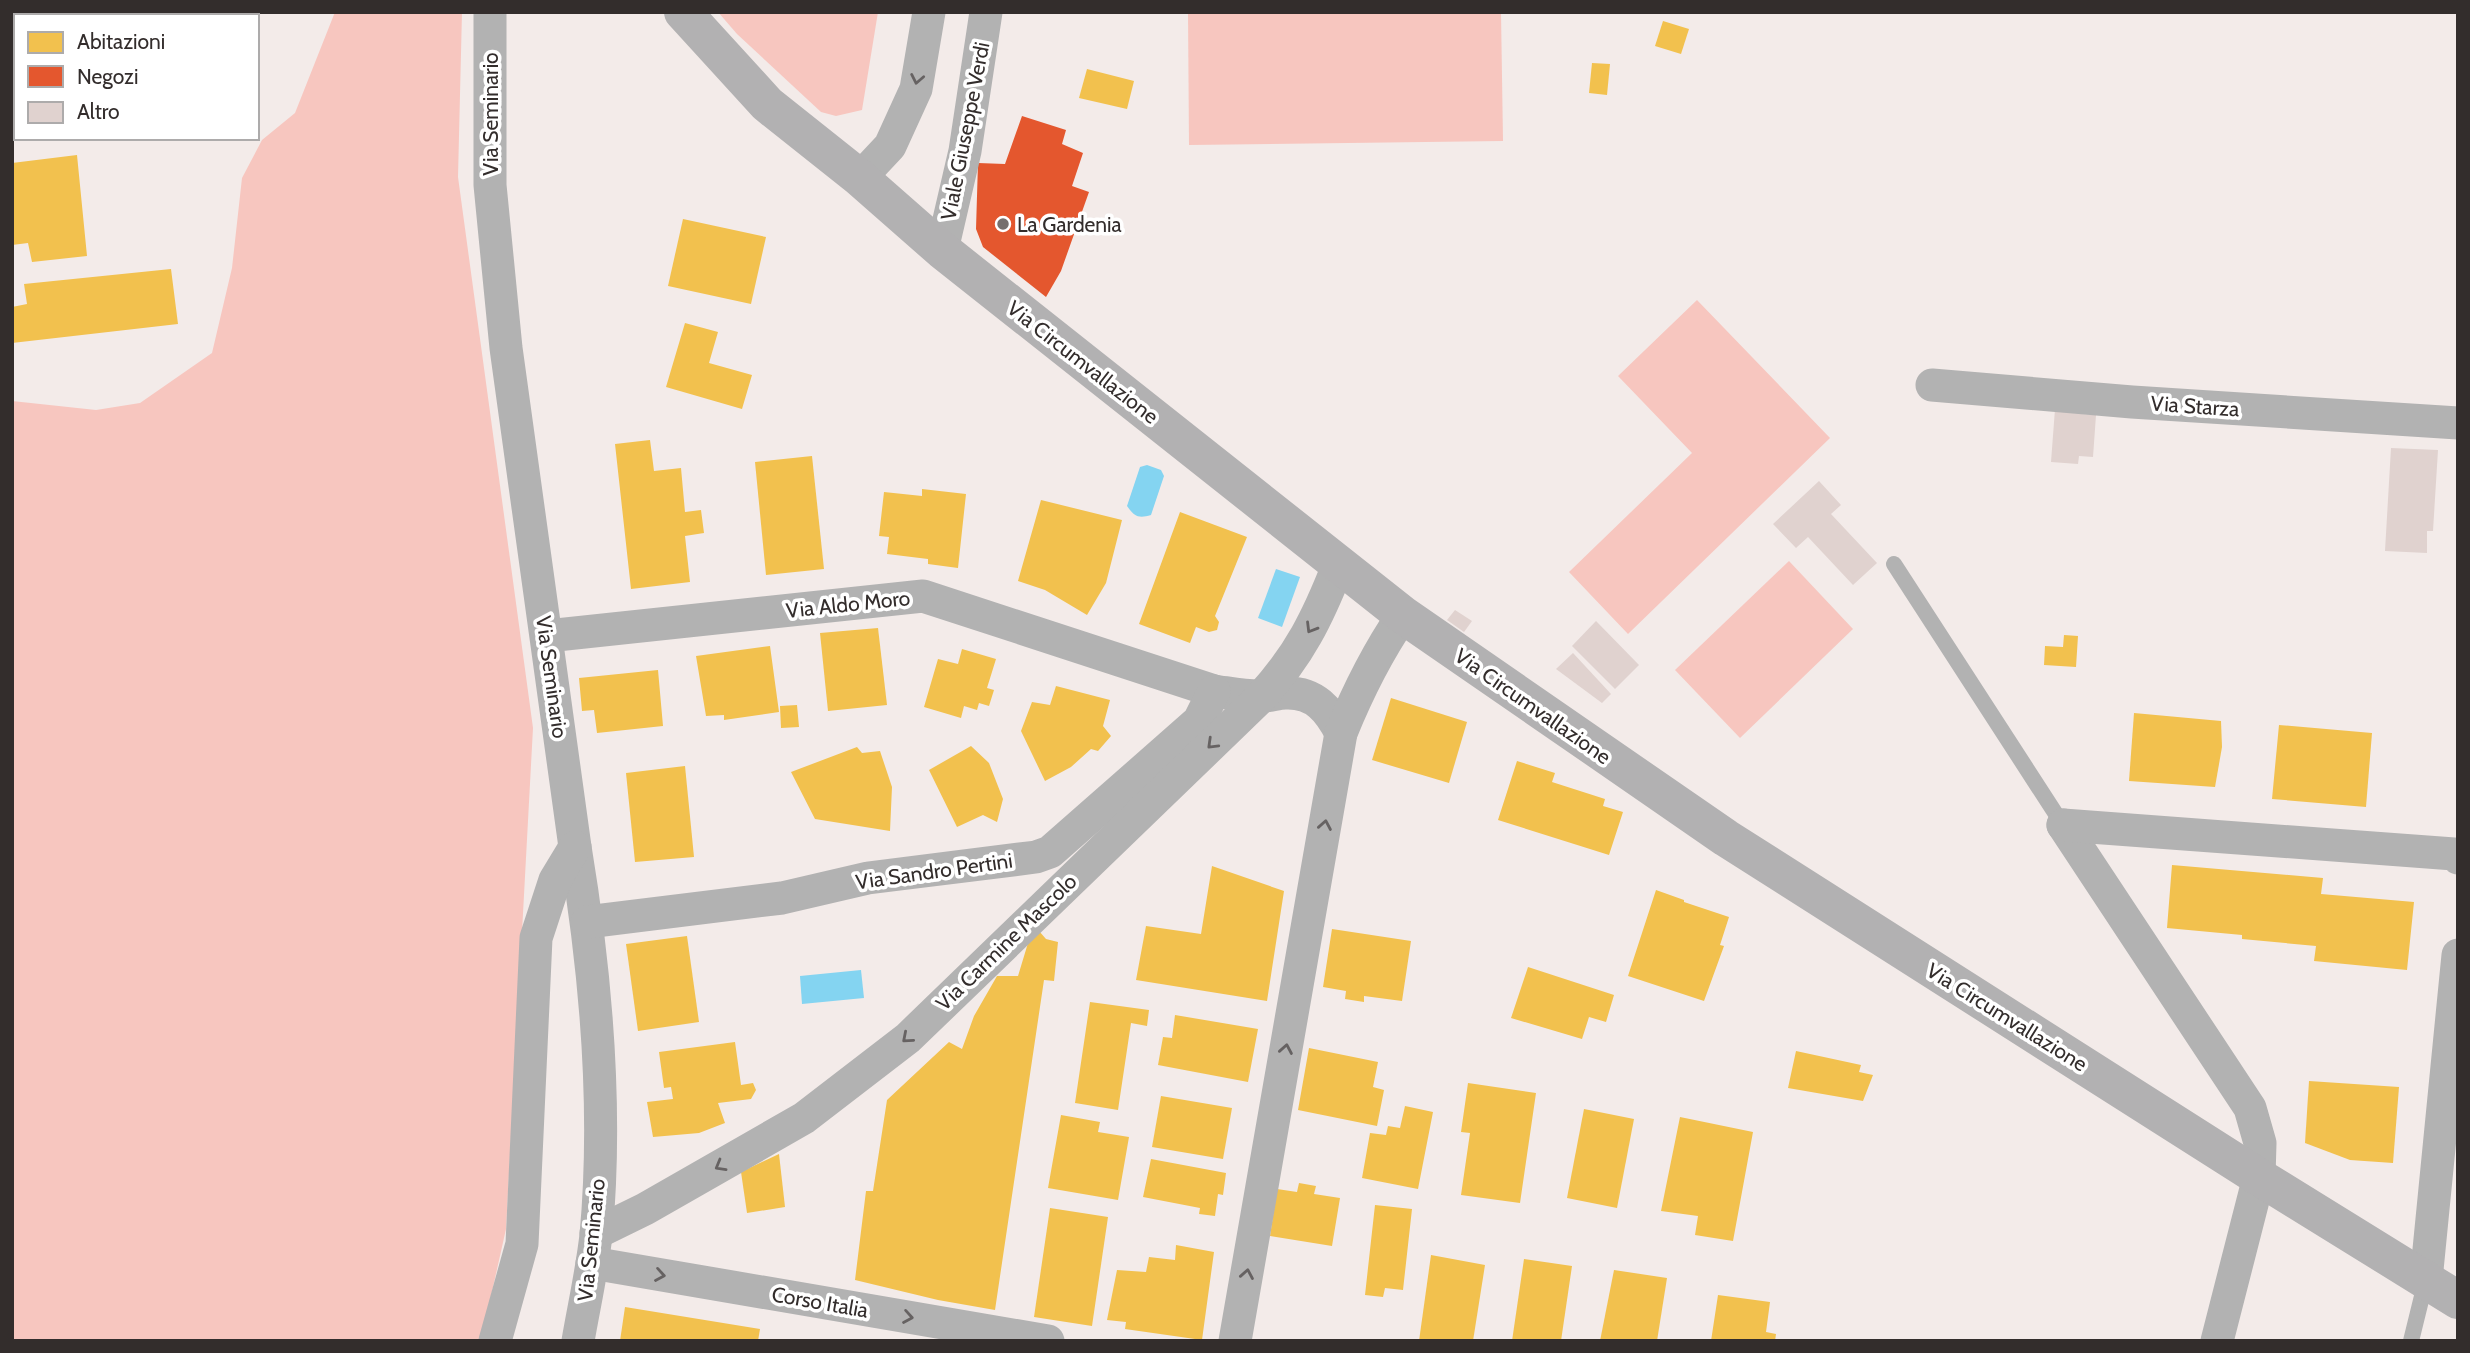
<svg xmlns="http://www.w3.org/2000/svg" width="2470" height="1353" font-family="Cabin,sans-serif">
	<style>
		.green { fill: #f7c6bf }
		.water { fill: #84d4f1 }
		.homes { fill: #f2c14e }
		.shops { fill: #e4572e }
		.building { fill: #e0d2cf }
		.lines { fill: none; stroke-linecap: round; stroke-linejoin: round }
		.lane { stroke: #b2b2b2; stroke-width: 16 }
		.street { stroke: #b2b2b2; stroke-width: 33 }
		.secondary { stroke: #b2b1b2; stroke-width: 38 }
		.oneway { stroke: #666262 }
		.poi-dot { fill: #76706e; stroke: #fff; stroke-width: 2.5 }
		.labels { text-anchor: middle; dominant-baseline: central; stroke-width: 7; stroke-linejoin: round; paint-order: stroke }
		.street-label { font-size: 21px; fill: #332d2c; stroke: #fff }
		.poi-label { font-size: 21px; fill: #332d2c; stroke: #fff; text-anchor: start }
	</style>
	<rect width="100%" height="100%" fill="#f3ebe9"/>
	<!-- green -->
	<g class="green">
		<path d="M 335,12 L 462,12 L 458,177 L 533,728 L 506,1229 L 481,1341 L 12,1341 L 12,401 L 96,410 L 140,403 L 212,353 L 232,268 L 242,178 L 262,140 L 295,113 Z"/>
		<path d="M 718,12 L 878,12 L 862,110 L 836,116 L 821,112 L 737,34 Z"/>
		<path d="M 1188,12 L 1501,12 L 1503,141 L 1189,145 Z"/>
		<path d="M 1697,300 L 1830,438 L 1628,634 L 1569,572 L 1692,453 L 1618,376 Z"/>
		<path d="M 1789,561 L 1853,629 L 1740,738 L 1675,670 Z"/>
	</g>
	<!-- water -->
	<g class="water">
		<path d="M 1147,465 L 1161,470 L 1164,476 L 1151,515 C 1138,519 1134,516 1127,506 L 1140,467 Z"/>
		<path d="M 1276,569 L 1300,577 L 1282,627 L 1258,618 Z"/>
		<path d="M 861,970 L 864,998 L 802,1004 L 800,976 Z"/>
	</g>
	<!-- homes -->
	<g class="homes">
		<path d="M 1663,21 L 1689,29 L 1681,54 L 1655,46 Z"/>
		<path d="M 1592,63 L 1610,64 L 1607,95 L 1589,93 Z"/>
		<path d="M 1087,69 L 1134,81 L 1127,109 L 1079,98 Z"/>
		<path d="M 77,155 L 87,256 L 32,262 L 28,243 L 12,245 L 12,163 Z"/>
		<path d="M 683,219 L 766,237 L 751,304 L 668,286 Z"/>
		<path d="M 171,269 L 178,324 L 12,343 L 12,307 L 27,304 L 24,284 Z"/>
		<path d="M 685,323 L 718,332 L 709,363 L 752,375 L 742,409 L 666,387 Z"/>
		<path d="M 650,440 L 654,471 L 681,468 L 685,512 L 701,510 L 704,533 L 685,536 L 690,582 L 631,589 L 615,444 Z"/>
		<path d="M 812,456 L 824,569 L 766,575 L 755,462 Z"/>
		<path d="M 922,489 L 966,494 L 958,568 L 928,564 L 928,559 L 887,554 L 889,537 L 879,536 L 884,492 L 922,496 Z"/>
		<path d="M 1041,500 L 1122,520 L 1106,583 L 1087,615 L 1045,590 L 1018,581 Z"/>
		<path d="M 1180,512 L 1247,537 L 1215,616 L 1219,622 L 1217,630 L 1209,632 L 1196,627 L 1190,643 L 1139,624 Z"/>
		<path d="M 878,628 L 887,705 L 828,711 L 820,633 Z"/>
		<path d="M 2064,635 L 2078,636 L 2076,667 L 2044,665 L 2045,646 L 2063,647 Z"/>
		<path d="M 770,646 L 779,712 L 724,720 L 724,715 L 706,716 L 696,656 Z"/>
		<path d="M 962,649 L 996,659 L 987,688 L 994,690 L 989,706 L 979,703 L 977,710 L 964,706 L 961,718 L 924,707 L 938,659 L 958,664 Z"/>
		<path d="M 658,670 L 663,726 L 597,733 L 594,710 L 582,711 L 579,678 Z"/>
		<path d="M 1056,686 L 1110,700 L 1103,726 L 1111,736 L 1098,751 L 1091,749 L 1071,767 L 1045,781 L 1021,731 L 1032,702 L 1050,705 Z"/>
		<path d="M 1391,698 L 1467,722 L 1449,783 L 1372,760 Z"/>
		<path d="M 797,705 L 799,727 L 781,728 L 780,706 Z"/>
		<path d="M 2134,713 L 2221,721 L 2222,747 L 2215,787 L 2129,781 Z"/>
		<path d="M 2279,725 L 2372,733 L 2366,807 L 2272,799 Z"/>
		<path d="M 971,746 L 989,763 L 1003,799 L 997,822 L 983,815 L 957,827 L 929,770 Z"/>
		<path d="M 857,747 L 862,753 L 880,751 L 892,787 L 890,831 L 815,819 L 791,772 Z"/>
		<path d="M 1517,761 L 1555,773 L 1552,782 L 1605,799 L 1603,806 L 1623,812 L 1609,855 L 1498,820 Z"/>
		<path d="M 685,766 L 694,857 L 635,862 L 626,773 Z"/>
		<path d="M 2172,865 L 2323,878 L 2321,894 L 2414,902 L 2407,970 L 2314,961 L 2316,946 L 2242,939 L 2242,935 L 2167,928 Z"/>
		<path d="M 1212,866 L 1284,891 L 1267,1001 L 1136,980 L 1146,926 L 1201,934 Z"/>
		<path d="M 1656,890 L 1684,900 L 1684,902 L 1729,917 L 1720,945 L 1724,946 L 1704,1001 L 1628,976 Z"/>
		<path d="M 1332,929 L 1411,941 L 1402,1001 L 1364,996 L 1364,1002 L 1345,999 L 1346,991 L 1323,987 Z"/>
		<path d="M 1039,931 L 1046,939 L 1058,942 L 1054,981 L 1044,980 L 995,1310 L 938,1300 L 855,1280 L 866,1191 L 873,1191 L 887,1100 L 949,1042 L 962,1049 L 974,1016 L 997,976 L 1018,976 L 1028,943 Z"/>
		<path d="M 687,936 L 699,1022 L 638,1031 L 626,944 Z"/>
		<path d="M 1528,967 L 1614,995 L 1606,1022 L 1589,1017 L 1582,1039 L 1511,1018 Z"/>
		<path d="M 1090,1002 L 1149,1010 L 1147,1026 L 1131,1023 L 1118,1110 L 1075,1103 Z"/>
		<path d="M 1175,1015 L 1258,1029 L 1248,1082 L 1158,1065 L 1163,1037 L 1172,1038 Z"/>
		<path d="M 735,1042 L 741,1085 L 753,1083 L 756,1090 L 751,1099 L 718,1103 L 725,1123 L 699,1133 L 653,1137 L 647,1102 L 673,1099 L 671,1087 L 664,1088 L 659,1052 Z"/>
		<path d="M 1309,1048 L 1378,1062 L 1373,1087 L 1384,1090 L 1377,1126 L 1298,1110 Z"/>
		<path d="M 1796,1051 L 1861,1065 L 1859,1072 L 1873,1075 L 1863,1101 L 1788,1088 Z"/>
		<path d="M 2309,1081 L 2399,1087 L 2393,1163 L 2350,1160 L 2305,1143 Z"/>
		<path d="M 1468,1083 L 1536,1093 L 1520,1203 L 1461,1195 L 1470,1133 L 1461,1132 Z"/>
		<path d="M 1161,1096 L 1232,1108 L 1223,1159 L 1152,1147 Z"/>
		<path d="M 1405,1106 L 1433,1112 L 1418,1189 L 1362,1178 L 1370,1133 L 1386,1135 L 1388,1126 L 1400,1128 Z"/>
		<path d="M 1584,1109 L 1634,1119 L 1617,1208 L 1567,1198 Z"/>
		<path d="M 1061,1115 L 1100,1122 L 1098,1132 L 1129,1137 L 1118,1200 L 1048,1188 Z"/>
		<path d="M 1680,1117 L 1753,1132 L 1733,1241 L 1695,1235 L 1698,1216 L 1661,1211 Z"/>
		<path d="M 779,1154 L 785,1207 L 747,1213 L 741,1172 Z"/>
		<path d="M 1151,1159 L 1226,1173 L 1223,1195 L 1218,1194 L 1215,1216 L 1199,1214 L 1200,1208 L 1143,1197 Z"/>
		<path d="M 1299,1183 L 1316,1186 L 1314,1194 L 1340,1198 L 1332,1246 L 1270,1236 L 1277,1189 L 1297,1192 Z"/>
		<path d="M 1375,1205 L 1412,1209 L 1403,1290 L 1385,1288 L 1383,1297 L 1365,1295 Z"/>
		<path d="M 1050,1208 L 1108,1217 L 1092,1326 L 1034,1317 Z"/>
		<path d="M 1176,1245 L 1214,1252 L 1202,1340 L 1125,1329 L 1126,1322 L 1107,1320 L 1117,1270 L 1146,1272 L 1149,1257 L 1175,1260 Z"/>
		<path d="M 1431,1255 L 1485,1265 L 1473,1341 L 1419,1341 Z"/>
		<path d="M 1524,1259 L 1572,1266 L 1561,1341 L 1512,1341 Z"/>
		<path d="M 1614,1270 L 1667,1278 L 1657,1341 L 1600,1341 Z"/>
		<path d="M 1718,1295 L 1770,1302 L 1766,1332 L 1776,1334 L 1775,1341 L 1711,1341 Z"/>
		<path d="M 625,1307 L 760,1329 L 758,1341 L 620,1341 Z"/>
	</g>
	<!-- shops -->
	<path class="shops" d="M 1022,116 L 1066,130 L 1062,144 L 1083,153 L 1072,186 L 1089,192 L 1061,271 L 1046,297 L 983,247 L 976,229 L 978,163 L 1005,164 Z"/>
	<!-- building -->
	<g class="building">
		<path d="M 2055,409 L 2082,411 L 2082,414 L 2096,415 L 2093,457 L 2079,456 L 2078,464 L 2051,462 Z"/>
		<path d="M 2391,448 L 2438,450 L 2433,531 L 2427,531 L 2427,553 L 2385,551 Z"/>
		<path d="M 1819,481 L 1841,505 L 1831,514 L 1877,563 L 1853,585 L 1808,537 L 1796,548 L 1773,524 Z"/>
		<path d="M 1455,610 L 1472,621 L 1464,632 L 1447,620 Z"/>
		<path d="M 1596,621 L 1639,665 L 1615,689 L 1572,646 Z"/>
		<path d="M 1573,653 L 1611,694 L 1602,703 L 1556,669 Z"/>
	</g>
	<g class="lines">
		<!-- lane -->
		<g class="lane">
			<path d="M 1894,564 L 2063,825"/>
			<path d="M 2411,1341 L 2426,1280"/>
		</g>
		<!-- street -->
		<g class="street">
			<path d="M 490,12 L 490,185 L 506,348 L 575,847 C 596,974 608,1106 596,1235 C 592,1271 584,1306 578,1341"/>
			<path d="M 860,178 L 890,146 L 916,89 L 929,12"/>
			<path d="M 942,250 L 965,151 L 986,12"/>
			<path d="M 1932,385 L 2132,402 L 2458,423"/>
			<path d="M 547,636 L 923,596 L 1214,691 C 1229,693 1244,696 1259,696 C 1268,697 1277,693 1286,693 C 1315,692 1329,710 1341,733"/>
			<path d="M 2063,825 L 2250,1108 L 2260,1143 L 2259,1177 L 2217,1341"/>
			<path d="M 2063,825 L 2454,854 L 2458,858"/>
			<path d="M 587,922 L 782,898 L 868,878 L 1036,857 L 1050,852 L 1199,721 L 1214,691"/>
			<path d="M 596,1233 L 645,1209 L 804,1118 L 908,1038 L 1261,697 C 1299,656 1318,617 1338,566"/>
			<path d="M 592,1263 L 1048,1341"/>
			<path d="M 2426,1280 L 2458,955"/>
			<path d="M 495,1341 L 522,1244 L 536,938 L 555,880 L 575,847"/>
			<path d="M 1235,1341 L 1341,733 C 1358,691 1377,653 1403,615"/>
		</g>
		<!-- secondary -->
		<path class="secondary" d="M 683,12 L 767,104 L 860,178 L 942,250 L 1403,615 L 1726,838 L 2259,1177 L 2458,1300"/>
	</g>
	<!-- one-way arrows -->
	<defs><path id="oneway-chevron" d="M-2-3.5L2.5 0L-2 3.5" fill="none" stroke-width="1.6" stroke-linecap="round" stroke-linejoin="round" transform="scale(1.75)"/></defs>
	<g class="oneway">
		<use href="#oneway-chevron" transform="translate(917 79) rotate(101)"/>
		<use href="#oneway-chevron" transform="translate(1311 628) rotate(121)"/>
		<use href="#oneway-chevron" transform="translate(1212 744) rotate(136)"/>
		<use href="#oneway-chevron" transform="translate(1325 825) rotate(-80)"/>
		<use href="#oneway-chevron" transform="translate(907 1038) rotate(139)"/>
		<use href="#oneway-chevron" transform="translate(1286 1049) rotate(-80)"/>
		<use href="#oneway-chevron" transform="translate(720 1166) rotate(150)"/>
		<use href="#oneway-chevron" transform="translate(1247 1274) rotate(-80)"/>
		<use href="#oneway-chevron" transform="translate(660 1275) rotate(10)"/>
		<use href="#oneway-chevron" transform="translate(908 1317) rotate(10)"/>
	</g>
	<!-- markers -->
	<circle class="poi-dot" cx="1003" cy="224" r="7"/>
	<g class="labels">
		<!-- street labels -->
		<g class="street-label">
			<text transform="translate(490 114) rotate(-90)">Via Seminario</text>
			<text transform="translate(965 131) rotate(-79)">Viale Giuseppe Verdi</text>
			<text transform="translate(1083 362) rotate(38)">Via Circumvallazione</text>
			<text transform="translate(2195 406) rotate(4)">Via Starza</text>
			<text transform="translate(848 604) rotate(-6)">Via Aldo Moro</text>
			<text transform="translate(552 677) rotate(82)">Via Seminario</text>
			<text transform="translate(1533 706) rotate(35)">Via Circumvallazione</text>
			<text transform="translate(934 871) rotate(-8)">Via Sandro Pertini</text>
			<text transform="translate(1006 942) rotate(-44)">Via Carmine Mascolo</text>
			<text transform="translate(2007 1017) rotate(32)">Via Circumvallazione</text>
			<text transform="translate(591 1240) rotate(-84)">Via Seminario</text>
			<text transform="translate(820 1302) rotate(10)">Corso Italia</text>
		</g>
		<!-- poi labels -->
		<g class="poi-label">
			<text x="1017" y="224">La Gardenia</text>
		</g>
	</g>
	<!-- border -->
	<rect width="2470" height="1353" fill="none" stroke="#332d2c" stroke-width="28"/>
	<!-- legend -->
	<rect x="14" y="14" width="245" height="126" fill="#ffffff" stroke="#adabab" stroke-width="2"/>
	<rect x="28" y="32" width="35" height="21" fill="#f2c14e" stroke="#adabab" stroke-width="2"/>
	<text x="77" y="49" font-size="21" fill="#332d2c">Abitazioni</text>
	<rect x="28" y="66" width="35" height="21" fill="#e4572e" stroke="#adabab" stroke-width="2"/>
	<text x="77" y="84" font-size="21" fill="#332d2c">Negozi</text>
	<rect x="28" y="102" width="35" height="21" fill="#e0d2cf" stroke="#adabab" stroke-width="2"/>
	<text x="77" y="119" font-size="21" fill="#332d2c">Altro</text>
</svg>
